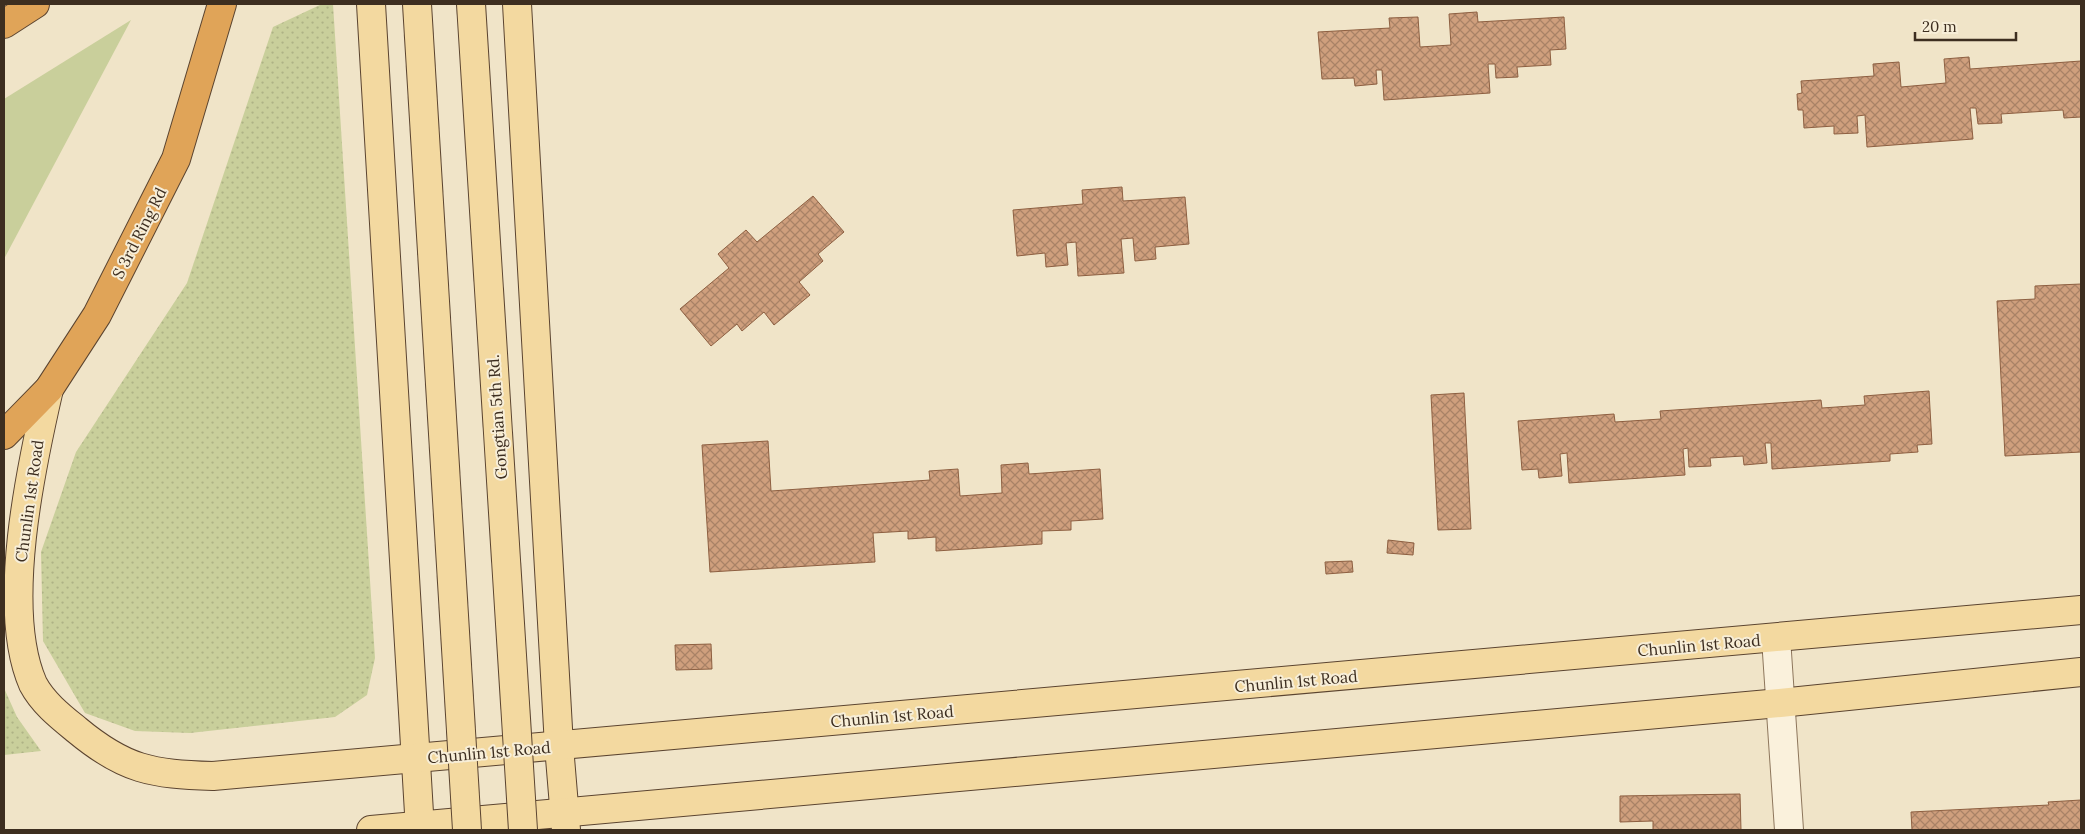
<svg xmlns="http://www.w3.org/2000/svg" width="2085" height="834" font-family="Lora,serif">
	<style>
		.grass { fill: url(#grass-dots) }
		.park { fill: #c9cf9b }
		.building { fill: url(#building-cross-hatch); stroke: #8d5f41 }
		.lines { fill: none; stroke-linecap: round; stroke-linejoin: round }
		.minor-casing { stroke: #8d765c; stroke-width: 30 }
		.major-casing { stroke: #5b4430; stroke-width: 30 }
		.highway-casing { stroke: #5b4430; stroke-width: 30 }
		.minor { stroke: #faf1dc; stroke-width: 28 }
		.major { stroke: #f3d9a0; stroke-width: 28 }
		.highway { stroke: #e0a458; stroke-width: 28 }
		.major-bridge-casing { stroke: #5b4430; stroke-width: 30; stroke-linecap: butt }
		.major-bridge { stroke: #f3d9a0; stroke-width: 28 }
		.labels { text-anchor: middle; dominant-baseline: central; stroke-width: 4; stroke-linejoin: round; paint-order: stroke }
		.street-label { font-size: 16px; fill: #3d2e20; stroke: #f7eed8 }
	</style>
	<defs>
		<pattern id="grass-dots" width="8" height="8" patternUnits="userSpaceOnUse" patternTransform="scale(1.25)"><rect width="8" height="8" fill="#c9cf9b"/><path d="M2 2h.1M6 6h.1" fill="none" stroke="#aeb285" stroke-width="1.8" stroke-linecap="round"/></pattern>
		<pattern id="building-cross-hatch" width="8" height="8" patternUnits="userSpaceOnUse" patternTransform="scale(1.25)"><rect width="8" height="8" fill="#cf9f7d"/><path d="M0 0l8 8M0 8l8-8" fill="none" stroke="#a98266"/></pattern>
	</defs>
	<rect width="100%" height="100%" fill="#f0e4c8"/>
	<!-- grass -->
	<g class="grass">
		<path d="M 322,4 L 333,4 L 375,658 L 367,695 L 335,717 L 190,733 L 135,731 L 85,713 L 43,641 L 41,552 L 76,452 L 187,283 L 273,27 Z"/>
		<path d="M 4,688 L 17,717 L 41,751 L 4,755 Z"/>
	</g>
	<!-- park -->
	<path class="park" d="M 131,20 L 4,259 L 4,99 Z"/>
	<!-- building -->
	<g class="building">
		<path d="M 1477,12 L 1478,22 L 1564,17 L 1566,49 L 1550,50 L 1551,65 L 1517,67 L 1518,77 L 1496,78 L 1495,64 L 1488,64 L 1490,93 L 1384,100 L 1382,70 L 1376,70 L 1377,84 L 1355,86 L 1354,78 L 1322,79 L 1318,32 L 1390,28 L 1389,18 L 1418,17 L 1420,47 L 1451,45 L 1449,14 Z"/>
		<path d="M 1969,57 L 1970,69 L 2081,61 L 2081,117 L 2064,118 L 2063,110 L 2001,114 L 2002,123 L 1978,124 L 1976,108 L 1970,108 L 1973,139 L 1867,147 L 1865,115 L 1857,116 L 1858,133 L 1834,134 L 1834,126 L 1804,128 L 1803,110 L 1798,110 L 1797,94 L 1802,93 L 1801,81 L 1874,76 L 1873,64 L 1899,62 L 1901,87 L 1946,83 L 1944,59 Z"/>
		<path d="M 1122,187 L 1123,201 L 1185,197 L 1189,244 L 1155,247 L 1156,259 L 1135,261 L 1133,238 L 1121,239 L 1124,273 L 1078,276 L 1076,242 L 1066,243 L 1068,265 L 1046,267 L 1045,253 L 1017,256 L 1013,210 L 1083,204 L 1082,190 Z"/>
		<path d="M 813,196 L 844,232 L 818,254 L 823,261 L 799,282 L 810,295 L 774,325 L 764,312 L 742,331 L 737,324 L 711,346 L 680,309 L 729,268 L 718,254 L 746,230 L 757,242 Z"/>
		<path d="M 2081,284 L 2081,452 L 2005,456 L 1997,301 L 2035,299 L 2035,286 Z"/>
		<path d="M 1929,391 L 1932,444 L 1917,445 L 1918,452 L 1890,454 L 1890,461 L 1772,469 L 1771,443 L 1765,443 L 1767,463 L 1744,465 L 1743,456 L 1710,458 L 1711,466 L 1689,467 L 1688,448 L 1683,449 L 1685,475 L 1569,483 L 1567,453 L 1560,454 L 1562,476 L 1539,478 L 1538,469 L 1522,470 L 1518,421 L 1614,414 L 1615,422 L 1661,419 L 1660,411 L 1821,400 L 1822,408 L 1865,405 L 1864,396 Z"/>
		<path d="M 1464,393 L 1471,529 L 1438,530 L 1431,395 Z"/>
		<path d="M 768,441 L 771,491 L 930,480 L 929,471 L 958,469 L 960,496 L 1002,493 L 1001,465 L 1028,463 L 1029,474 L 1100,469 L 1103,519 L 1071,521 L 1071,530 L 1042,531 L 1042,544 L 936,551 L 936,537 L 908,539 L 908,531 L 873,533 L 875,562 L 710,572 L 702,445 Z"/>
		<path d="M 1388,540 L 1414,543 L 1413,555 L 1387,553 Z"/>
		<path d="M 1352,561 L 1353,572 L 1326,574 L 1325,562 Z"/>
		<path d="M 711,644 L 712,669 L 676,670 L 675,645 Z"/>
		<path d="M 1740,794 L 1741,830 L 1653,830 L 1653,821 L 1620,822 L 1620,796 Z"/>
		<path d="M 2081,800 L 2081,830 L 1912,830 L 1911,812 L 2049,805 L 2048,802 Z"/>
	</g>
	<g class="lines">
		<defs>
			<path id="minor" d="M 1776,638 L 1789,830"/>
			<g id="major">
				<path d="M 371,4 L 420,830"/>
				<path d="M 517,4 L 559,746 L 566,830"/>
				<path d="M 49,389 C 31,467 0,609 33,684 C 43,703 61,717 77,730 C 125,770 152,774 213,776 L 2081,610"/>
				<path d="M 371,830 L 1780,703 L 2081,672"/>
			</g>
			<g id="highway">
				<path d="M 4,24 L 35,4"/>
				<path d="M 4,435 L 49,389 L 97,315 L 176,159 L 222,4"/>
			</g>
		</defs>
		<!-- minor casing -->
		<use href="#minor" class="minor-casing"/>
		<!-- major casing -->
		<use href="#major" class="major-casing"/>
		<!-- highway casing -->
		<use href="#highway" class="highway-casing"/>
		<!-- minor -->
		<use href="#minor" class="minor"/>
		<!-- major -->
		<use href="#major" class="major"/>
		<!-- highway -->
		<use href="#highway" class="highway"/>
		<defs>
			<g id="major-bridge">
				<path d="M 417,4 L 467,830"/>
				<path d="M 471,4 L 523,830"/>
			</g>
		</defs>
		<!-- major-bridge casing -->
		<use href="#major-bridge" class="major-bridge-casing"/>
		<!-- major-bridge -->
		<use href="#major-bridge" class="major-bridge"/>
	</g>
	<g class="labels">
		<!-- street labels -->
		<g class="street-label">
			<text transform="translate(139 233) rotate(-63)">S 3rd Ring Rd</text>
			<text transform="translate(497 417) rotate(-94)">Gongtian 5th Rd.</text>
			<text transform="translate(29 501) rotate(-82)">Chunlin 1st Road</text>
			<text transform="translate(1699 645) rotate(-5)">Chunlin 1st Road</text>
			<text transform="translate(1296 681) rotate(-5)">Chunlin 1st Road</text>
			<text transform="translate(892 716) rotate(-5)">Chunlin 1st Road</text>
			<text transform="translate(489 752) rotate(-5)">Chunlin 1st Road</text>
		</g>
	</g>
	<!-- border -->
	<rect width="2085" height="834" fill="none" stroke="#3d2e20" stroke-width="10"/>
	<!-- scale -->
	<path d="M1915 32v8h101v-8" fill="none" stroke="#3d2e20" stroke-width="2.5"/>
	<text x="1922" y="32" font-size="15" fill="#3d2e20" stroke="#f7eed8" stroke-width="4" paint-order="stroke">20 m</text>
</svg>
